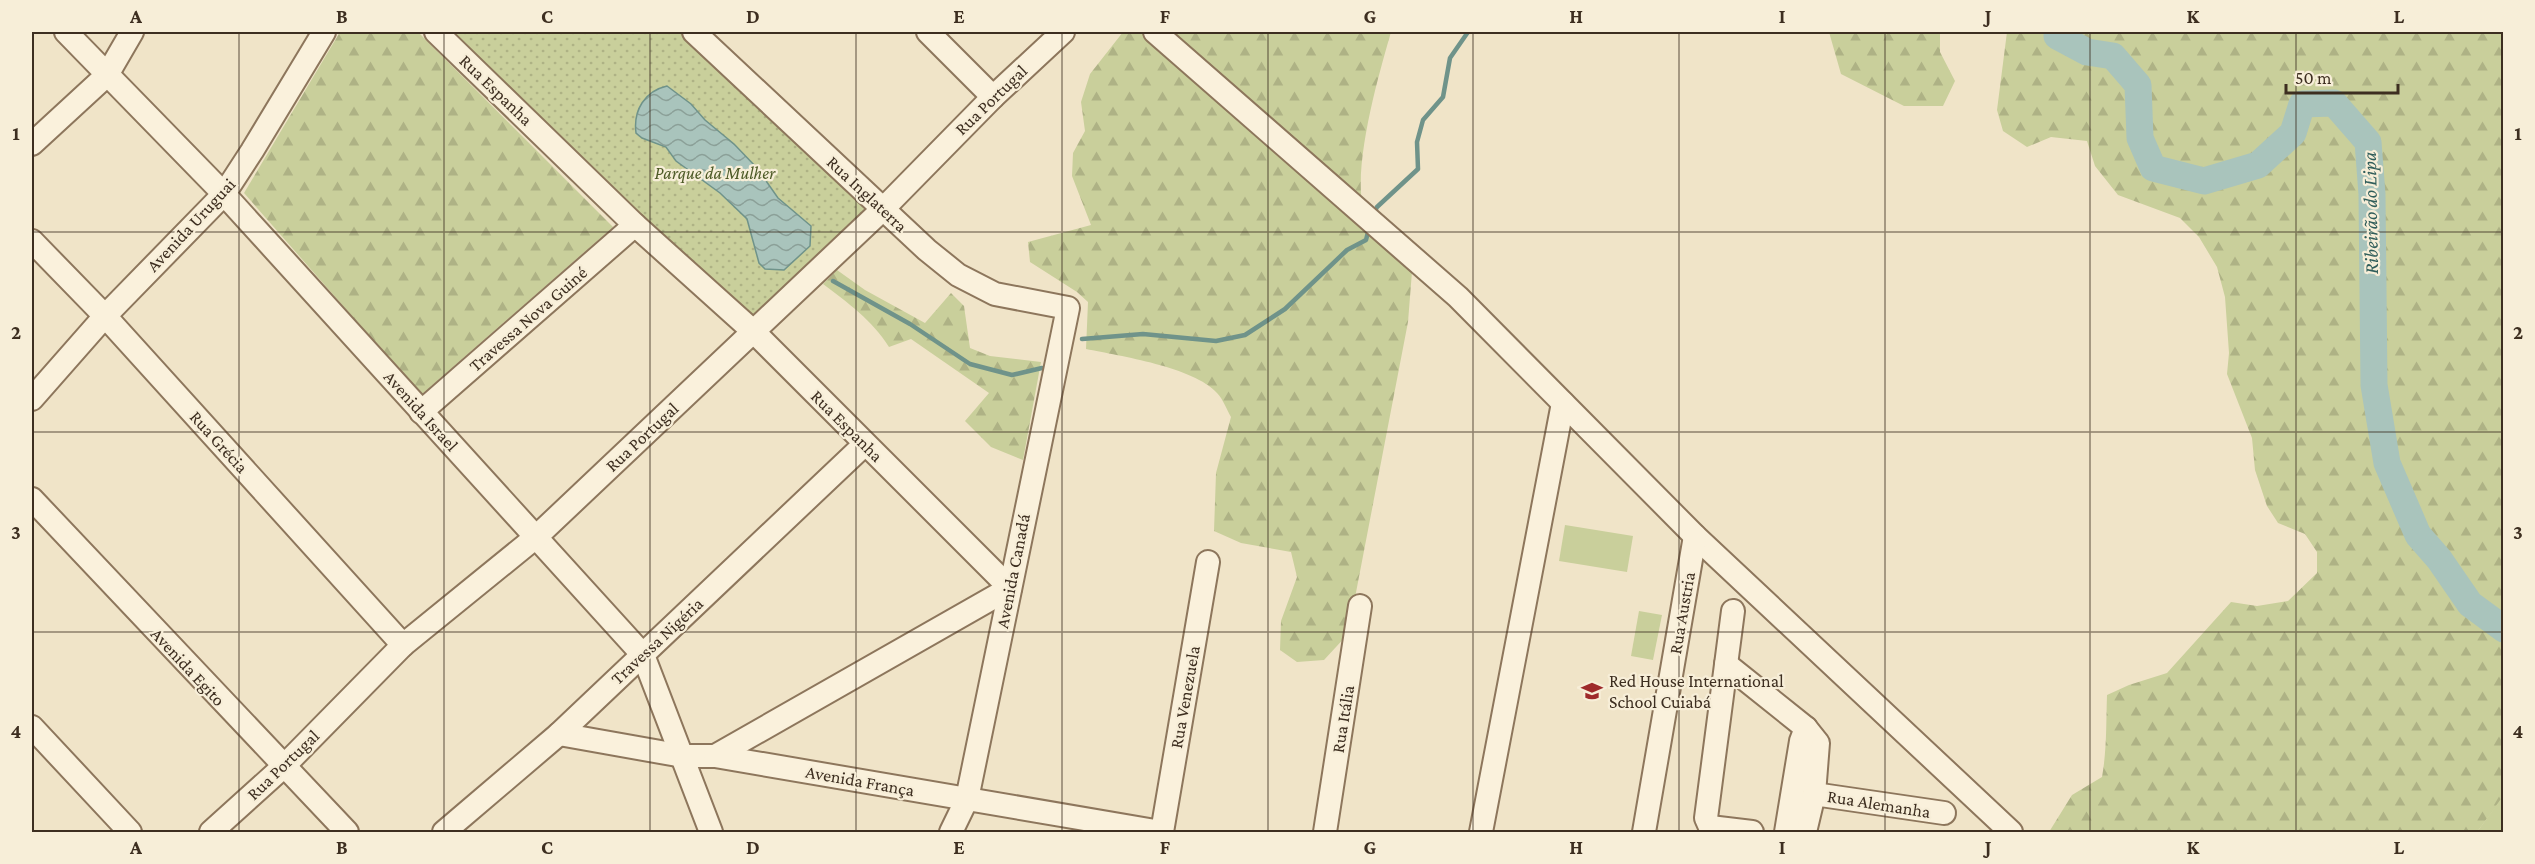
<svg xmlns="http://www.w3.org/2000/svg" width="2535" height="864" font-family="'Crimson Pro',serif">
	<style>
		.grass { fill: url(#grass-dots) }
		.forest { fill: url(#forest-firs) }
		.garden { fill: #c9cf9b }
		.water { fill: url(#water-waves); stroke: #6f938a; stroke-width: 1.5 }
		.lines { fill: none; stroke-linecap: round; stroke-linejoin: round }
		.stream { stroke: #6f938a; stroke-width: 4.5 }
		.river { stroke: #a9c4bc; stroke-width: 27 }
		.minor-casing { stroke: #8d765c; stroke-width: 26 }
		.minor { stroke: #faf1dc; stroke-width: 22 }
		.grid { fill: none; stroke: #3d2e20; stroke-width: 1.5; stroke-opacity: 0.55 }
		.labels { text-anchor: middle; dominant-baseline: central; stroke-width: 4.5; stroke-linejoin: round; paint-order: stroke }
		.street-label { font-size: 18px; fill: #3d2e20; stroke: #f7eed8 }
		.park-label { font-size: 18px; font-style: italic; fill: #4d5a26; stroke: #f7eed8 }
		.poi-label { font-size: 18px; fill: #3d2e20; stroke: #f7eed8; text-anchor: start }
		.water-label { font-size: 20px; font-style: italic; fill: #2f5d5a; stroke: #f7eed8 }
		.neatline { fill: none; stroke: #3d2e20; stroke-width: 2 }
		.grid-label { font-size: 20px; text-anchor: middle; font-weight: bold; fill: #3d2e20 }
	</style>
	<defs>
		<pattern id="grass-dots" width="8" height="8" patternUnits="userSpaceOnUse" patternTransform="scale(1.5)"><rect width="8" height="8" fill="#c9cf9b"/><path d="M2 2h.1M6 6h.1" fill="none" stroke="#aeb285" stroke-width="1.8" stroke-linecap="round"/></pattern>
		<pattern id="forest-firs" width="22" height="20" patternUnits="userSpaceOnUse" patternTransform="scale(1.5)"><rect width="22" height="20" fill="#c9cf9b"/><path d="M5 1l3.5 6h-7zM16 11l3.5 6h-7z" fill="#aeb285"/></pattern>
		<pattern id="water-waves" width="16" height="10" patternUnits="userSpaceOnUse" patternTransform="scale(1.5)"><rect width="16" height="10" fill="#a9c4bc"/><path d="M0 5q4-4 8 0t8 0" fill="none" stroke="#8ba098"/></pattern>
	</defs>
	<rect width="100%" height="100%" fill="#f0e4c8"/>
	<!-- grass -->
	<path class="grass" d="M 443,32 L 689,32 L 874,209 L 751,324 Z"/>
	<!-- forest -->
	<g class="forest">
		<path d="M 340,32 L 418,32 L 613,227 L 421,395 L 244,193 Z"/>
		<path d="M 1123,32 L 1391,32 C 1380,71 1344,190 1370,224 C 1381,237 1400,248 1413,259 L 1408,322 L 1348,634 L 1324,660 L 1297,662 L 1280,650 L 1281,621 L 1297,577 L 1291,552 L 1241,543 L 1214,531 L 1216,473 L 1231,417 C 1227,410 1223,399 1217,393 C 1194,367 1120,356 1086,349 L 1088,302 L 1077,292 L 1030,262 L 1028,242 L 1091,225 L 1072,176 L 1073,153 L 1085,131 L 1081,102 L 1090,74 Z"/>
		<path d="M 1829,32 L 1940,32 L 1940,52 L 1955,81 L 1943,106 L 1904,106 L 1841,74 Z"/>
		<path d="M 2007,32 L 2503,32 L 2504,796 L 2477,832 L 2049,832 L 2072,795 L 2102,777 C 2107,749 2106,723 2107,695 L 2129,685 L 2167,673 L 2231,602 L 2257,606 L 2288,601 L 2317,573 L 2317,552 L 2305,534 L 2278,523 L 2267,506 L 2255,470 L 2252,438 L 2227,374 L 2229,353 L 2225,297 L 2217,267 L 2199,237 L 2180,218 L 2118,195 L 2095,166 L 2087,141 L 2051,137 L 2027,147 L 2003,131 L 1997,110 Z"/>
		<path d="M 837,270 L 865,290 L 925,323 L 951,293 L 964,306 L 970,348 L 990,356 L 1041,362 L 1023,460 L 991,447 L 965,421 L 989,393 L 911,339 L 889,347 C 872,320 848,303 823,284 Z"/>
	</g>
	<!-- garden -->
	<g class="garden">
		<path d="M 1565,525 L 1633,536 L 1627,572 L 1559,561 Z"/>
		<path d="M 1639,611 L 1662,615 L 1653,660 L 1631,656 Z"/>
		<path d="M 2503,796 L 2503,832 L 2477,832 Z"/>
	</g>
	<!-- water -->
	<path class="water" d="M 667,86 L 691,104 L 705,120 L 734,144 L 757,168 L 778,198 L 811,226 L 810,246 L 784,270 L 765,269 L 759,263 L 747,219 L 720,193 L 676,161 L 666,147 L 642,138 L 636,133 C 633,110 645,91 667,86 Z"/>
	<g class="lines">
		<!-- stream -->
		<g class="stream">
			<path d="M 1373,215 L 1377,207 L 1418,169 L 1417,142 L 1423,120 L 1443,97 L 1450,58 L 1468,32"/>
			<path d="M 833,281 L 910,324 L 970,364 L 1012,375 L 1042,368"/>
			<path d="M 1082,339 L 1143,334 L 1216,341 L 1245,335 L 1285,309 L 1347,250 L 1366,240 L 1369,228"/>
		</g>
		<!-- river -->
		<path class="river" d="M 2058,32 L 2057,36 L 2087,52 L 2113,56 L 2138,85 L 2140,138 L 2153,168 L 2204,181 L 2258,165 L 2293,133 L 2302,104 L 2334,103 L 2368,142 L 2372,194 L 2374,385 L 2387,463 L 2418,535 L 2439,559 L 2470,604 L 2504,629"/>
		<defs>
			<g id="minor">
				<path d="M 66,32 L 224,194 L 643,655 L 711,832"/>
				<path d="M 436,32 L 635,225 L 754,332 L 1010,588"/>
				<path d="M 694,32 L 927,250 L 958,275 L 995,294 L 1068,308 L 967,799 L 951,832"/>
				<path d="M 928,32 L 993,97"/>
				<path d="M 1155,32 L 1458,297 L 1695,536 L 2011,832"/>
				<path d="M 32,144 L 107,75 L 132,32"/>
				<path d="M 32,241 L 105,316 L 403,645"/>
				<path d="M 32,399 L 105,316 L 224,194 L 252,151 L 324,32"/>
				<path d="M 421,412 L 635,225"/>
				<path d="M 32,499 L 347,832"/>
				<path d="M 1733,611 L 1706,818 L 1710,827 L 1752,832"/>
				<path d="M 1726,664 L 1806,728 L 1818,743 L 1814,794 L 1805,832"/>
				<path d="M 32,727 L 130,832"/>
				<path d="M 559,734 L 683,756 L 715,756 L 1161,832"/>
				<path d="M 715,756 L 1010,588"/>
				<path d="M 1814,794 L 1944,813"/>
				<path d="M 211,832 L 283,767 L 403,645 L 536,537 L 883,209 L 993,97 L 1063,32"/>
				<path d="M 444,832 L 559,734 L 865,444"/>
				<path d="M 1162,832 L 1208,562"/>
				<path d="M 1325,832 L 1360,606"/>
				<path d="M 1481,832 L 1563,403"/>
				<path d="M 1644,832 L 1695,536"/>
				<path d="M 1786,832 L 1801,741 L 1806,728"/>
			</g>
		</defs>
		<!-- minor casing -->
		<use href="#minor" class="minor-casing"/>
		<!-- minor -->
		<use href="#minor" class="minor"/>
	</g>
	<!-- grid -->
	<path class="grid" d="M 239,32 L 239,832M 444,32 L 444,832M 650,32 L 650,832M 856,32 L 856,832M 1062,32 L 1062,832M 1268,32 L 1268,832M 1473,32 L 1473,832M 1679,32 L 1679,832M 1885,32 L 1885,832M 2090,32 L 2090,832M 2296,32 L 2296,832M 32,232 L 2504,232M 32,432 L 2504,432M 32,632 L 2504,632"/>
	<!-- icons -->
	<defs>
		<symbol id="school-bare" viewBox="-9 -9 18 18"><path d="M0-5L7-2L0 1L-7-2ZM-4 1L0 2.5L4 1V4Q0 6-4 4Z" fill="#9e2a2b" stroke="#f7eed8" stroke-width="2.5" paint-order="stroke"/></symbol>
	</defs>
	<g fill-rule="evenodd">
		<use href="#school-bare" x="1577" y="676" width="30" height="30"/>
	</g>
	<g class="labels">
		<!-- street labels -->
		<g class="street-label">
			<text transform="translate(496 90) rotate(44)">Rua Espanha</text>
			<text transform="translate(991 100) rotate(-44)">Rua Portugal</text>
			<text transform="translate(867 194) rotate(43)">Rua Inglaterra</text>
			<text transform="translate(191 225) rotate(-47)">Avenida Uruguai</text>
			<text transform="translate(528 319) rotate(-41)">Travessa Nova Guiné</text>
			<text transform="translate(421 411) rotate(48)">Avenida Israel</text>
			<text transform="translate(847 426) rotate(45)">Rua Espanha</text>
			<text transform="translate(642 437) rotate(-43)">Rua Portugal</text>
			<text transform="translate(219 442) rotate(48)">Rua Grécia</text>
			<text transform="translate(1013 571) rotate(-79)">Avenida Canadá</text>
			<text transform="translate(1682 613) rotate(-80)">Rua Austria</text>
			<text transform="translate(657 641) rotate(-43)">Travessa Nigéria</text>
			<text transform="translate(188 667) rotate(47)">Avenida Egito</text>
			<text transform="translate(1185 697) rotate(-80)">Rua Venezuela</text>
			<text transform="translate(1343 719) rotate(-81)">Rua Itália</text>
			<text transform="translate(283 765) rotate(-44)">Rua Portugal</text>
			<text transform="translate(860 781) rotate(10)">Avenida França</text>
			<text transform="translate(1879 804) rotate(9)">Rua Alemanha</text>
		</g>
		<!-- park labels -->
		<g class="park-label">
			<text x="715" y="173">Parque da Mulher</text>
		</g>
		<!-- poi labels -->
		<g class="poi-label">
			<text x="1609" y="681">Red House International<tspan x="1609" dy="21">School Cuiabá</tspan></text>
		</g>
		<!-- water labels -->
		<g class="water-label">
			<text transform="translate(2370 213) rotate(-91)">Ribeirão do Lipa</text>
		</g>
	</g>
	<!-- border -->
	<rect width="2535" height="864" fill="none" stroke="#f7eed8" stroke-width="66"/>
	<!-- scale -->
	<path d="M2286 84v9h112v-9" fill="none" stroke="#3d2e20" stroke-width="3"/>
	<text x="2295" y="84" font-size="18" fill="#3d2e20" stroke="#f7eed8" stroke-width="4.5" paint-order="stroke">50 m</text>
	<rect x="33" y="33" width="2469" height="798" class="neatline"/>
	<g class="grid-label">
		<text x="136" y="23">A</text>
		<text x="342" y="23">B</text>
		<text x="547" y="23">C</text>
		<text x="753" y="23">D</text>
		<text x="959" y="23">E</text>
		<text x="1165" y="23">F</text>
		<text x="1370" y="23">G</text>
		<text x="1576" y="23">H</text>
		<text x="1782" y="23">I</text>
		<text x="1988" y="23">J</text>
		<text x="2193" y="23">K</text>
		<text x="2399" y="23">L</text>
		<text x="16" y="140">1</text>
		<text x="2518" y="140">1</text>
		<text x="16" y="339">2</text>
		<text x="2518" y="339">2</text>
		<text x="16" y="539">3</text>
		<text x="2518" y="539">3</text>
		<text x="16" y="738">4</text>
		<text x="2518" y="738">4</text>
		<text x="136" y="854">A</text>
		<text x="342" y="854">B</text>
		<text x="547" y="854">C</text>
		<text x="753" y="854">D</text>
		<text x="959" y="854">E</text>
		<text x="1165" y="854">F</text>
		<text x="1370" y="854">G</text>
		<text x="1576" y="854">H</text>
		<text x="1782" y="854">I</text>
		<text x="1988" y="854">J</text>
		<text x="2193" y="854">K</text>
		<text x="2399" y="854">L</text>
	</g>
</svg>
